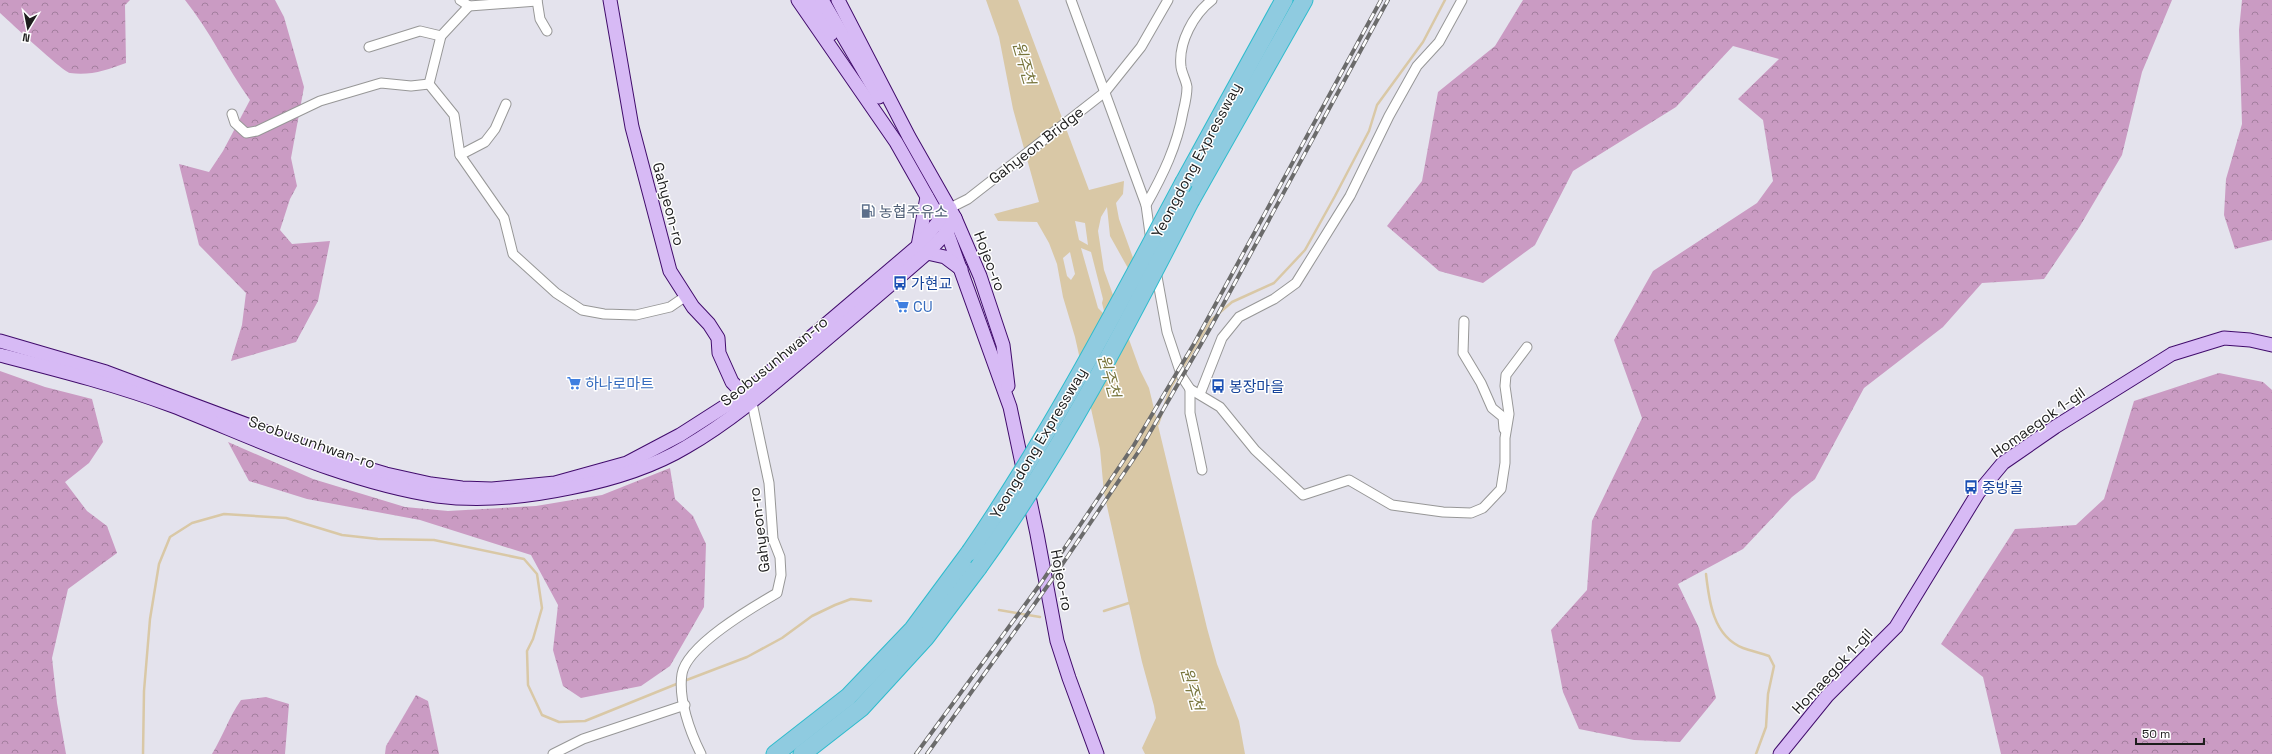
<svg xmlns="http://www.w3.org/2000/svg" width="2272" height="754" font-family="'Space Grotesk','Noto Sans KR',sans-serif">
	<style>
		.forest { fill: url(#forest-crowns) }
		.water { fill: #d9c8a6; fill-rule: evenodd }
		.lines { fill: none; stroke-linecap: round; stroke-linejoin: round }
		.stream { stroke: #d9c8a6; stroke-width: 2.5 }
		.street-casing { stroke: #979797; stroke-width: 11 }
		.secondary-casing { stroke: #410c6c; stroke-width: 15 }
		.highway-casing { stroke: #2fbccd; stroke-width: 19 }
		.street { stroke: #fff; stroke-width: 9 }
		.secondary { stroke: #d7baf5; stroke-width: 13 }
		.highway { stroke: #8fcbe0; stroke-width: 17 }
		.rail-casing { stroke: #6b6b6b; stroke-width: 4 }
		.rail { stroke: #fff; stroke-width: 2.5; stroke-dasharray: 8; stroke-linecap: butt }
		.highway-bridge-casing { stroke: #2fbccd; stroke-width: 19; stroke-linecap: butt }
		.highway-bridge { stroke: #8fcbe0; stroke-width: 17 }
		.labels { text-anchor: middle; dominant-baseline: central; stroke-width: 3; stroke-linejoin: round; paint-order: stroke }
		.street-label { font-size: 15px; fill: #1d1d1d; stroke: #fff }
		.service-label { font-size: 15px; fill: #4e5e75; stroke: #fff; text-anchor: start }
		.transit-label { font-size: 15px; fill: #164399; stroke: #fff; text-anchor: start }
		.shop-label { font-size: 15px; fill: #366cbe; stroke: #fff; text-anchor: start }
		.water-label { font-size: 16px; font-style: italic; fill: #79763d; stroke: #fff }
	</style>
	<defs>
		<pattern id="forest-crowns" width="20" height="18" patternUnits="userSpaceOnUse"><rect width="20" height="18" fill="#ca9bc3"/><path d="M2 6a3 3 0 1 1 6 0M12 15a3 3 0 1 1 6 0" fill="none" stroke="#a37e9e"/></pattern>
	</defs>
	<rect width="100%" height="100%" fill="#e4e3ed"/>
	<!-- forest -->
	<g class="forest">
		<path d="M 0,0 L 130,0 L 125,5 L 126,63 C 107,70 90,76 70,73 C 62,71 9,21 0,13 Z"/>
		<path d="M 185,0 L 275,0 L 284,17 L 304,87 L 291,158 L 297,186 L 290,199 L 280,230 L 292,244 L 330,241 L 318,301 L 296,342 L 231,361 L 242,325 L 246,293 L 199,245 L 179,164 L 209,172 L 223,151 L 250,100 C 227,68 210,31 185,0 Z"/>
		<path d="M 1523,0 L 2172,0 L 2142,72 L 2122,155 L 2080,226 L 2044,279 L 1982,283 L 1943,327 L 1864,388 L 1815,479 L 1792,497 L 1743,549 L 1678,584 L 1699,628 L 1716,698 L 1680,742 L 1634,740 L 1579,729 L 1563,692 L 1551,630 L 1587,590 L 1592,521 L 1642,418 L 1614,340 L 1653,271 L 1757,203 L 1773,181 L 1763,120 L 1738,99 L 1779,59 L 1733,46 L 1676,107 L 1573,171 L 1535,245 L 1483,283 L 1439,271 L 1387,226 L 1422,181 L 1438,92 L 1495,46 Z"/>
		<path d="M 2242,0 L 2272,0 L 2272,240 L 2235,249 L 2224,215 L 2226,179 L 2242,124 L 2239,30 Z"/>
		<path d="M 0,371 L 45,387 L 92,399 L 103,442 L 89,463 L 65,482 L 87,511 L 107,526 L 117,553 L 68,589 L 52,658 L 57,703 L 66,754 L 0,754 Z"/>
		<path d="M 2219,373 L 2263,382 L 2272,390 L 2272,754 L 2001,754 L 1983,677 L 1941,644 L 2015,529 L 2076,525 L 2104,499 L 2134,401 Z"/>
		<path d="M 228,442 L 313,479 L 405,507 L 448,511 L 536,506 L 602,495 L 670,468 L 675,499 L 693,516 L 706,544 L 704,607 L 670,666 L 641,686 L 581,698 L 563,686 L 553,650 L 558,605 L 531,555 L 420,520 L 307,499 L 249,481 Z"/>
		<path d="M 416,695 L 428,701 L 439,754 L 385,754 L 386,746 Z"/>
		<path d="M 266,697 L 289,704 L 285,754 L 212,754 C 223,736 229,717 241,700 Z"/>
	</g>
	<!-- water -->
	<path class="water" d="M 986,0 L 1018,0 L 1089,190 L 1124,181 L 1123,194 L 1116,203 L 1119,219 L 1136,266 L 1129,270 L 1110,236 L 1107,207 L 1101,217 L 1098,231 L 1104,270 L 1140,370 L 1149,388 L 1207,628 L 1217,664 L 1239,721 L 1245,754 L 1145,754 L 1142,748 L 1156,718 L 1154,706 L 1142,662 L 1104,493 L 1100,449 L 1075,337 L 1063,297 L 1057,264 L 1049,243 L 1037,222 L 998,221 L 994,214 L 1039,202 L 1013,109 L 999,37 ZM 1075,221 L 1085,223 L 1088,245 L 1079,240 ZM 1081,248 L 1091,252 L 1103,299 L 1102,303 L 1105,315 L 1098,308 ZM 1070,252 L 1075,274 L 1071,280 L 1067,276 L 1063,258 Z"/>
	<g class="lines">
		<!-- stream -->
		<g class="stream">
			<path d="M 1182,369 L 1211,320 L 1232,302 L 1274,283 L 1305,250 L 1335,196 L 1369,131 L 1377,105 L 1423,42 L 1445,0"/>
			<path d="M 1158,424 L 1171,387 L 1178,375"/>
			<path d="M 1706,574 C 1709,601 1713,636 1743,648 C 1751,651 1761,653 1769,656 L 1774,666 L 1768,694 L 1766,727 L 1756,754"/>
			<path d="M 999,610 L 1040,617"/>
			<path d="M 1104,611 L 1132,602"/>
			<path d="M 684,681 L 747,657 L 782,638 L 812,616 L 835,605 L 851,599 L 871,601"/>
			<path d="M 143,754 L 144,691 L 150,619 L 159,564 L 170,537 L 192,523 L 224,514 L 286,518 L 342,535 L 378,539 L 434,540 L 524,559 L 537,574 L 542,608 L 533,639 L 527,651 L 528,685 L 542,715 L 559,722 L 585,721 L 679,683"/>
		</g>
		<defs>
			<g id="street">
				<path d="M 460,0 L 469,6"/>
				<path d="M 537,0 L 540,19 L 547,31"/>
				<path d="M 1071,0 L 1146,205 L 1151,241"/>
				<path d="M 469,6 L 441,36 L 429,84 L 454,115 L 460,155 L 504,218 L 513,254 L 556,293 L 582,310 L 604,314 L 636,315 L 670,307 L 686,296"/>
				<path d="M 469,6 L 537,1"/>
				<path d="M 369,47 L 420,31 L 441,36"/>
				<path d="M 232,114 L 235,123 L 246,133 L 257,131 L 320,101 L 381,83 L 411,86 L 429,84"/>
				<path d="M 460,155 L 485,142 L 495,129 L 506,104"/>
				<path d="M 1146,205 C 1163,175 1177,146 1183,112 C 1185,104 1187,95 1187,87 C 1186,80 1182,74 1181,67 C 1178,42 1194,14 1212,0"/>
				<path d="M 950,208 L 968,199 L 1105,92 L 1141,47 L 1168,0"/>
				<path d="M 1156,271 L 1167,332 L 1182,377 L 1190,389 L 1220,407 L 1255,450 L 1303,495 L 1349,480 L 1392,505 L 1443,512 L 1471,513 L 1483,508 L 1501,489 L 1505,463 L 1505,438 L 1509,414 L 1505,386 L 1506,375 L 1527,347"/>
				<path d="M 1464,321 L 1463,353 L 1481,383 L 1492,408 L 1503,417 L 1504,429"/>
				<path d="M 1190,389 L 1190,413 L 1202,470"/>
				<path d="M 1200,394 L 1222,338 L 1239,317 L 1274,299 L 1296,283 L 1350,196 L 1389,116 L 1417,66 L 1439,42 L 1462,0"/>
				<path d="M 553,754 L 583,739 L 685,705"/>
				<path d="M 701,754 C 690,732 678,699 682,674 C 687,645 753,607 777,593 L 781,575 L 780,557 L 773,539 L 769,483 L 752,403"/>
			</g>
			<g id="secondary">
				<path d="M 610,0 L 632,127 L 670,271 L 693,307 L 709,324 L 718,338 L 719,353 L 732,382 L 749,400"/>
				<path d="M 798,0 L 896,142 L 947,232 L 1010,407 L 1037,534 L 1057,641 L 1069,678 L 1097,754"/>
				<path d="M 810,0 L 831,34"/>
				<path d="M 822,0 L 879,97"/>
				<path d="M 838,0 L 909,137 L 955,218 L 980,276 L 1003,345 L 1008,386"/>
				<path d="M 918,246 L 927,197"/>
				<path d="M 927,253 L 945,257 L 961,269"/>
				<path d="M 0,341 L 106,372 L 352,464 L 386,474 L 431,484 L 462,488 L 492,489 L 555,483 L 627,463 L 680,435 L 744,394 L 918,246 L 950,208"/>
				<path d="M 0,355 C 58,370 117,385 173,406 C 259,440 345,482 437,496 C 481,502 527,497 570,488 C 610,480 651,468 686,447 C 731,421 770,387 809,354 C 849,320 888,287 927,253 L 947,232 L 955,218"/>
				<path d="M 1780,754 L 1827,696 L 1896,627 L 1978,493 L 2003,463 L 2055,427 L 2172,354 L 2224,338 L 2250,340 L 2272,345"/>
			</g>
			<g id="highway">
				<path d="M 1184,182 L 1284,0"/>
				<path d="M 1191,200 L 1304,0"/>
				<path d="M 775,754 L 848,697 L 913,629 L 970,552"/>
				<path d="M 802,754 L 861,708 L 926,637 L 978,568"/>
			</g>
		</defs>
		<!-- street casing -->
		<use href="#street" class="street-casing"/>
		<!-- secondary casing -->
		<use href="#secondary" class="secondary-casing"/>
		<!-- highway casing -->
		<use href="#highway" class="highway-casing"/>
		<!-- street -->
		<use href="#street" class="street"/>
		<!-- secondary -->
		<use href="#secondary" class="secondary"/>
		<!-- highway -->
		<use href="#highway" class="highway"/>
		<defs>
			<g id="rail">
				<path d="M 916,754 L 1041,583 L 1134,445 L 1195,342 L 1381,0"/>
				<path d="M 927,754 L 1051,581 L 1141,448 L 1212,325 L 1388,0"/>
			</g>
		</defs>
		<!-- rail casing -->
		<use href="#rail" class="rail-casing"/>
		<!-- rail -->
		<use href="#rail" class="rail"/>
		<defs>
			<g id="highway-bridge">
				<path d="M 970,552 C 1051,434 1117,307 1184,182"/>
				<path d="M 978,568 C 1061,453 1127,325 1191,200"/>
			</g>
		</defs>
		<!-- highway-bridge casing -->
		<use href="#highway-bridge" class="highway-bridge-casing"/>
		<!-- highway-bridge -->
		<use href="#highway-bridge" class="highway-bridge"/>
	</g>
	<!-- icons -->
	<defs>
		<symbol id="fuel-bare" viewBox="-9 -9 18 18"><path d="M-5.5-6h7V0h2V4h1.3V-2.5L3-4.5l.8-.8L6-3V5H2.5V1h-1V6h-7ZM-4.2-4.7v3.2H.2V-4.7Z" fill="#5c6f8a" stroke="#fff" stroke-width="2.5" paint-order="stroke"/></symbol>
		<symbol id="bus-bare" viewBox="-9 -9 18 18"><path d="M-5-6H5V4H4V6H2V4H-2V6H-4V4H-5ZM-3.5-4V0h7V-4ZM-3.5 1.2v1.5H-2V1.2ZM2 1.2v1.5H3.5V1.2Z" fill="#1a4fb4" stroke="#fff" stroke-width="2.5" paint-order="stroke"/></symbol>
		<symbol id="supermarket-bare" viewBox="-9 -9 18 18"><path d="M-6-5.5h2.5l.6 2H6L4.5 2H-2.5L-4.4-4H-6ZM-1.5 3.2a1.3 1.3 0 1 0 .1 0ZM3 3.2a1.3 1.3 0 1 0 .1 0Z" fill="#3f7fe0" stroke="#fff" stroke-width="2.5" paint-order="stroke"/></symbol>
	</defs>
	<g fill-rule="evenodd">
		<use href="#fuel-bare" x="858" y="201" width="20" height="20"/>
		<use href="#bus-bare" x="890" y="273" width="20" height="20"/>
		<use href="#supermarket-bare" x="892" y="296" width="20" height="20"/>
		<use href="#supermarket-bare" x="564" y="373" width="20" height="20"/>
		<use href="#bus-bare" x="1208" y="376" width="20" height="20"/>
		<use href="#bus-bare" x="1961" y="477" width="20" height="20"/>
	</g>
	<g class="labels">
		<!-- street labels -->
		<g class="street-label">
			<text transform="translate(1036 145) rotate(-38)">Gahyeon Bridge</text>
			<text transform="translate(1196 160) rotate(-62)">Yeongdong Expressway</text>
			<text transform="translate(669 204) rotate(75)">Gahyeon-ro</text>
			<text transform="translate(990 261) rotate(69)">Hojeo-ro</text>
			<text transform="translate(774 361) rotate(-39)">Seobusunhwan-ro</text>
			<text transform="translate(2038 422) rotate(-35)">Homaegok 1-gil</text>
			<text transform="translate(312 442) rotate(19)">Seobusunhwan-ro</text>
			<text transform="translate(1038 443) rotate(-59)">Yeongdong Expressway</text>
			<text transform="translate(759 530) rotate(-97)">Gahyeon-ro</text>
			<text transform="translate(1062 580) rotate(79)">Hojeo-ro</text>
			<text transform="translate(1832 671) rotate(-47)">Homaegok 1-gil</text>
		</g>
		<!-- service labels -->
		<g class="service-label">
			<text x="879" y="211">농협주유소</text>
		</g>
		<!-- transit labels -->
		<g class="transit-label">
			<text x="911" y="283">가현교</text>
			<text x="1229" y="386">봉장마을</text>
			<text x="1982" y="487">중방골</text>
		</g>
		<!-- shop labels -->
		<g class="shop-label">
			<text x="913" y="306">CU</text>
			<text x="585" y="383">하나로마트</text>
		</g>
		<!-- water labels -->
		<g class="water-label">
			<text transform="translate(1024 63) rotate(74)">원주천</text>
			<text transform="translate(1109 376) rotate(74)">원주천</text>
			<text transform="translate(1192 689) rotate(74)">원주천</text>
		</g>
	</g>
	<!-- north arrow -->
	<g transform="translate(28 28) rotate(190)" stroke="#ffffff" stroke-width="3" paint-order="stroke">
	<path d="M0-3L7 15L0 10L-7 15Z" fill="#1d1d1d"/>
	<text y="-6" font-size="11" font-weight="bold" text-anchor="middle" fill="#1d1d1d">N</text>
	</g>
	<!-- scale -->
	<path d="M2136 738v6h68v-6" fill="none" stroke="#1d1d1d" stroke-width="2"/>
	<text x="2142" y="738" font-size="12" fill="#1d1d1d" stroke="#ffffff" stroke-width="3" paint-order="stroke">50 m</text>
</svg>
